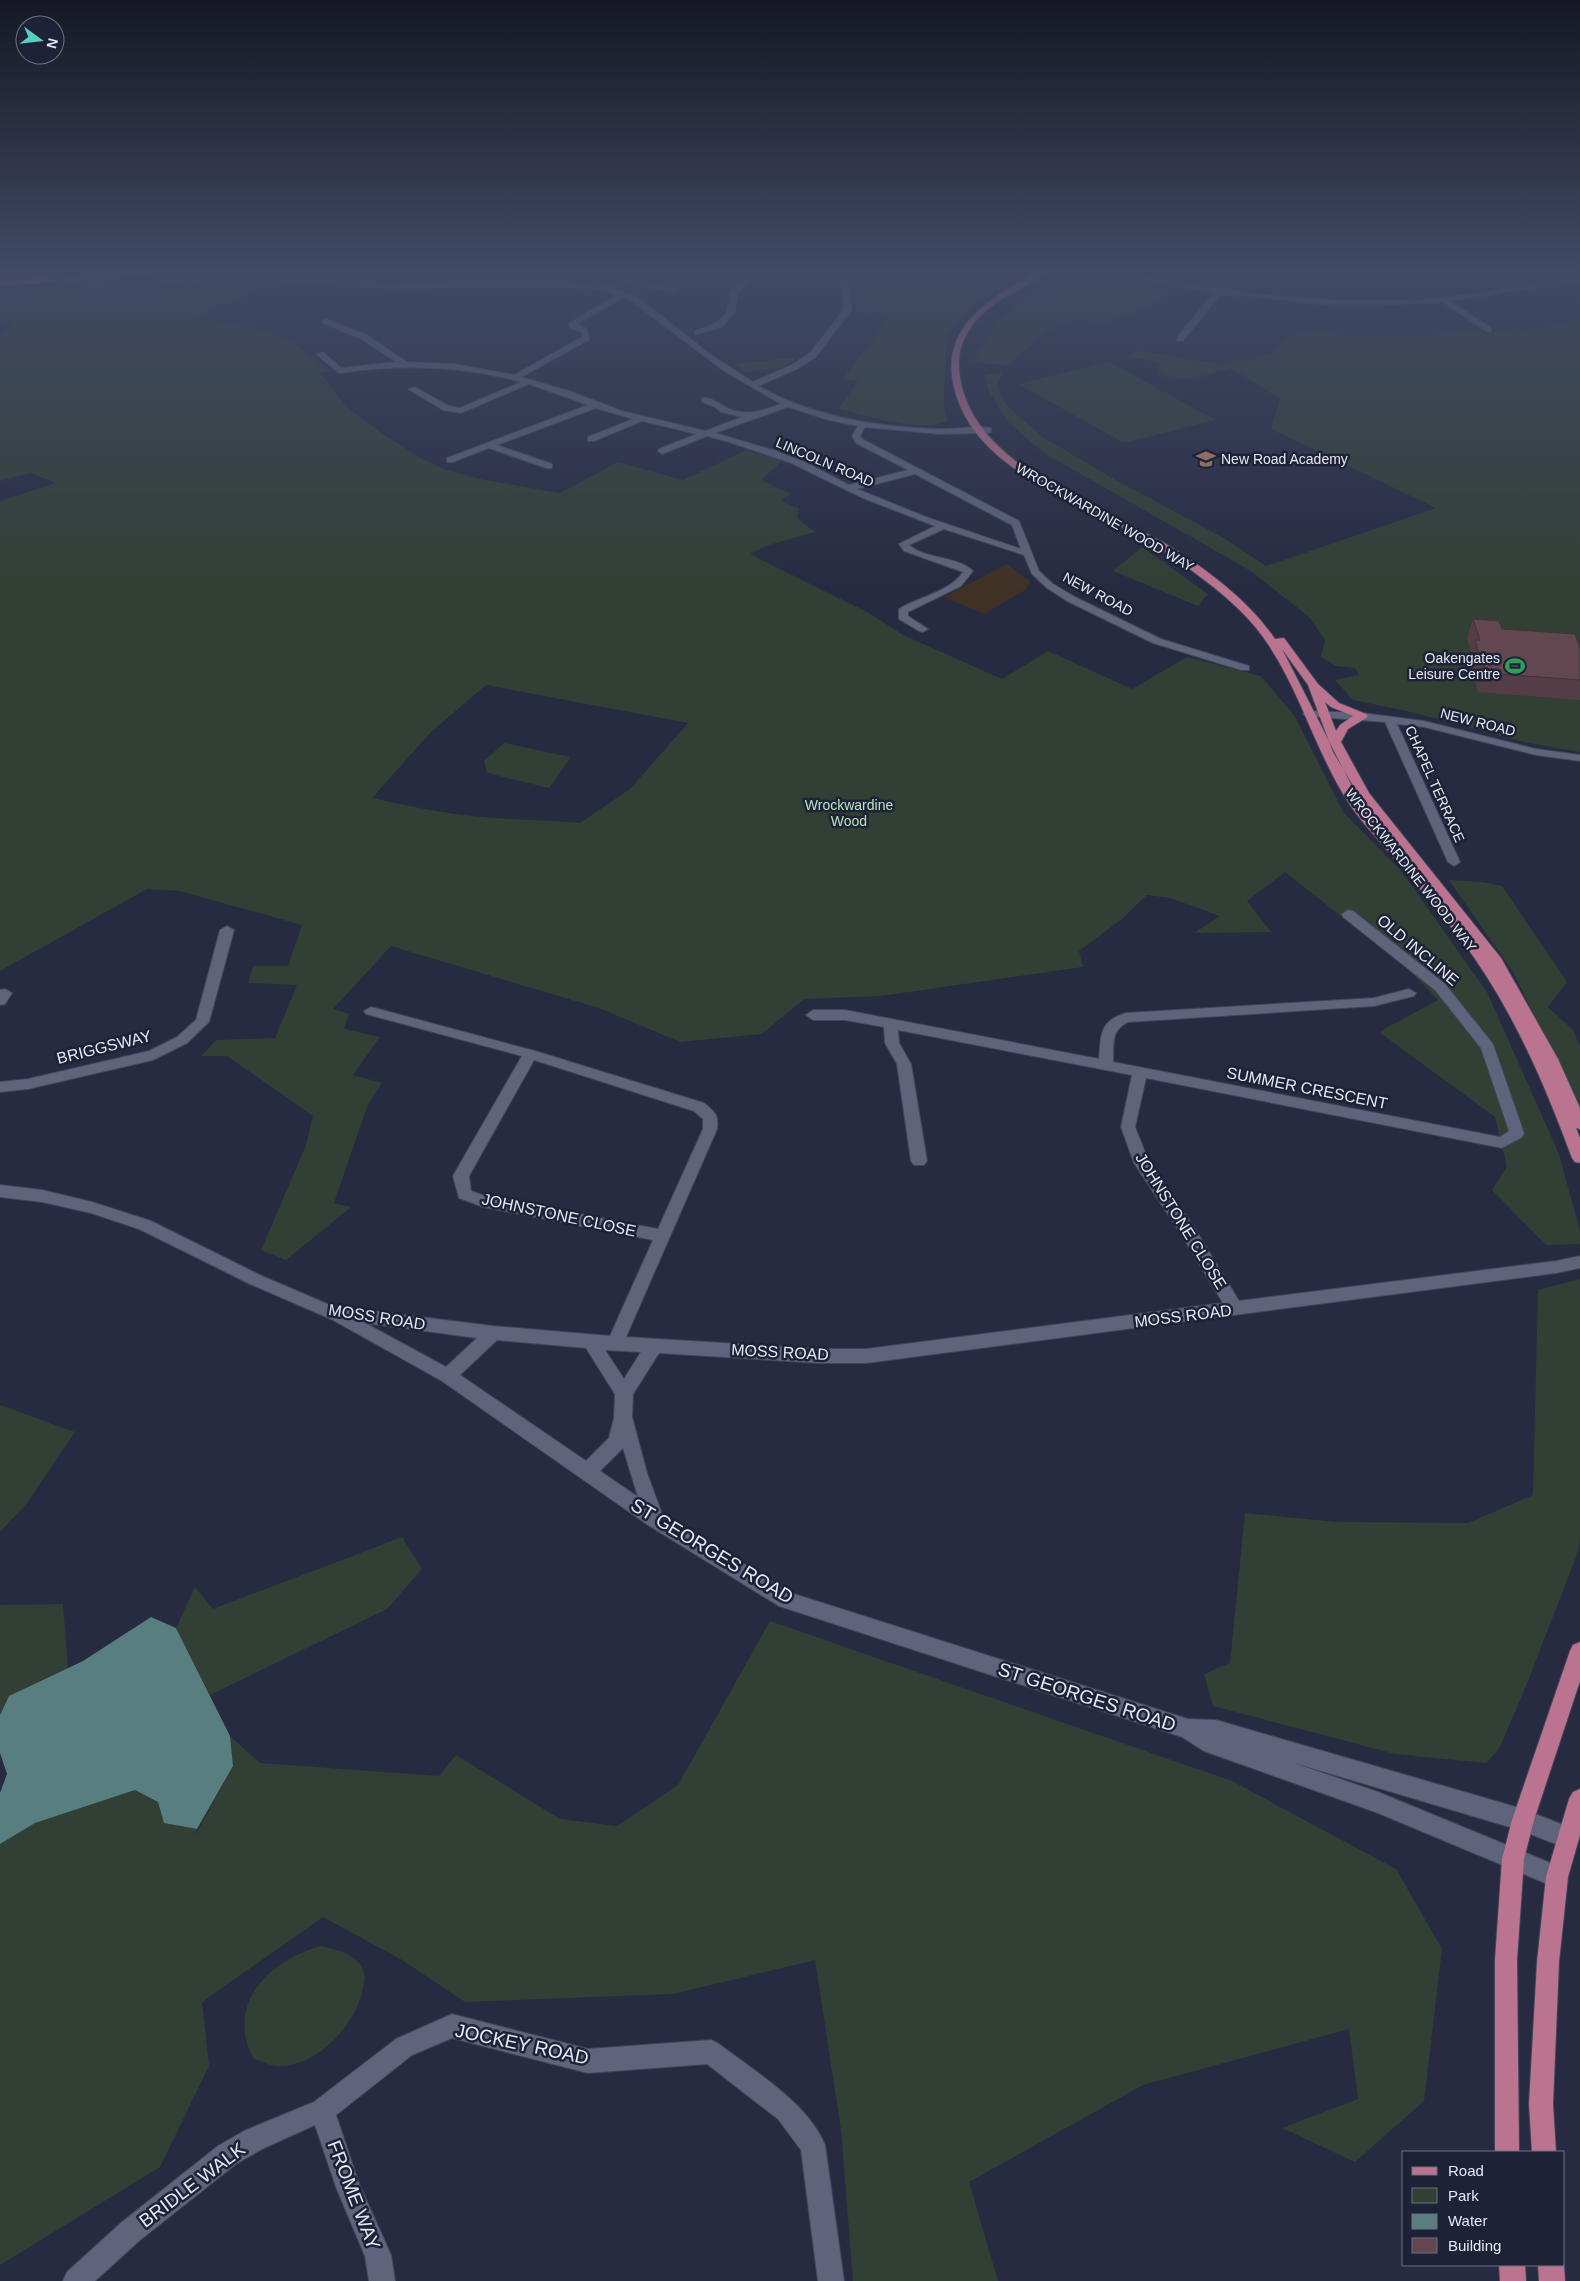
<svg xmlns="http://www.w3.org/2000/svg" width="1580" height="2281" font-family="Helvetica,sans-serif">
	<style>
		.commercial { fill: #403125 }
		.green { fill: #323f34; fill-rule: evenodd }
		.water { fill: #597e80 }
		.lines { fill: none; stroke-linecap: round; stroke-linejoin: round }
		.minor-casing { stroke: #424659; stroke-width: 2 }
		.major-casing { stroke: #424659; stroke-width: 2 }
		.highway-casing { stroke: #424659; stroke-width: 2 }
		.minor { fill: #5e647c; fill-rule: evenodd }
		.major { fill: #ba748f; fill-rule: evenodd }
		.highway { fill: #f87e9c; fill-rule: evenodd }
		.minor-bridge-casing { stroke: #424659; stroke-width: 9; stroke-linecap: butt }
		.minor-bridge { stroke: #5e647c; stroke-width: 8 }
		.wall { fill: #543d46 }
		.building { fill: #624751; stroke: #453239 }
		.labels { text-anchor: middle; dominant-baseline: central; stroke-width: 5; stroke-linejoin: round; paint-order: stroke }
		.far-poi-label { font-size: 14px; fill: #e4e8f6; stroke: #1d2236; text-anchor: start }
		.far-street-label { font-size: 14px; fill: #e4e8f6; stroke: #1d2236 }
		.far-park-label { font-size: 14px; fill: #b7e3bb; stroke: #1d2236 }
		.street-label { font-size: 16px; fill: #e4e8f6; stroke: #1d2236 }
		.near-street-label { font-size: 19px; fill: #e4e8f6; stroke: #1d2236 }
	</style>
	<rect width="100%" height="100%" fill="#262b41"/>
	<!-- commercial -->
	<path class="commercial" d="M 1007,564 L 1031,582 L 1025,590 L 984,614 L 944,597 Z"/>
	<!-- green -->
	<g class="green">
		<path d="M 228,269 L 387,269 L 363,282 L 278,275 L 239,275 L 111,282 Z"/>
		<path d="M 609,269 L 659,269 L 641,271 L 638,275 L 625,274 L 603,287 L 596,286 Z"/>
		<path d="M 849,269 L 1034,269 C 1008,283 963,305 950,334 C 945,345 946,364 945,376 C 944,392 942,406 948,421 C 920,434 868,416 839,409 L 858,380 L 843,379 L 891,316 L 856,312 Z"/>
		<path d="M 1077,270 L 1171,287 L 1153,306 L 1113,321 L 1071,320 L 1062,322 L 1046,332 L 1008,365 L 986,364 L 973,361 L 999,320 L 1030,296 L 1060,282 L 1047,279 L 1061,272 Z"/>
		<path d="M 266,281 L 232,304 L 221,303 L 194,320 L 252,327 L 293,342 L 331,371 L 320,373 L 347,407 L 380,432 L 422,459 L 446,470 L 485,480 L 560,493 L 618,462 L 683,480 L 746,450 L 782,461 L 761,480 L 791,494 L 780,500 L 799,509 L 797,518 L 815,532 L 769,545 L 750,554 L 869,613 L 903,635 L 1002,679 L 1048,651 L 1132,689 L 1187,657 L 1261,676 L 1294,715 L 1344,813 L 1402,872 L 1487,992 L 1559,1154 L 1580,1231 L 1580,1244 L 1546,1245 L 1492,1190 L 1507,1166 L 1495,1117 L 1379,1032 L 1438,1000 L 1407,968 L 1285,872 L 1247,901 L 1271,932 L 1194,933 L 1220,916 L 1170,898 L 1147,895 L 1122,919 L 1079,951 L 1083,967 L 881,996 L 804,999 L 762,1034 L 680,1042 L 599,1008 L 391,946 L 333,1009 L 349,1014 L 344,1029 L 380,1037 L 353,1075 L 382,1083 L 368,1104 L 334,1203 L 351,1207 L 286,1260 L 261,1250 L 306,1145 L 313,1116 L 227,1056 L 201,1056 L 216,1040 L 275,1038 L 297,985 L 248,983 L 253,966 L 288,966 L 302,925 L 180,891 L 147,889 L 0,971 L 0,501 L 56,483 L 30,473 L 0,481 L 0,334 L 13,323 L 0,323 L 0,290 L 59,286 L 124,292 L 218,282 ZM 486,685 L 688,723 L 630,789 L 580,823 C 548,820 516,820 483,817 C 446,814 409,806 372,798 L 431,732 Z"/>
		<path d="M 1580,319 L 1580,752 L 1523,742 L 1411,712 L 1353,700 L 1335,680 L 1359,675 L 1355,668 L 1336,666 L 1321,657 L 1325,640 L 1309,617 L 1251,571 L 1044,453 L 1008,422 L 988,390 L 985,375 L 1002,372 L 997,386 L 1006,405 L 1044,438 L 1114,479 L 1224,538 L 1266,566 L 1436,508 L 1271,429 L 1280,399 L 1231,368 C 1201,375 1189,386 1159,374 L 1160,364 L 1128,356 L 1135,350 L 1223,365 L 1273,353 L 1286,339 L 1295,333 L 1318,332 L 1386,336 L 1480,331 L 1482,333 L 1549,327 Z"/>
		<path d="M 798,357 L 788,365 L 746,373 L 734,364 Z"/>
		<path d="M 1109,362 L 1216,420 L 1124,443 L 1018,384 Z"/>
		<path d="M 1142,547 L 1208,594 L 1198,606 L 1113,571 Z"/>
		<path d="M 504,743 L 571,757 L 549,788 L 487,773 L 484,761 Z"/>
		<path d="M 1449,880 L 1482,882 L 1502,886 L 1567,982 L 1548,1007 L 1573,1030 L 1580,1046 L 1580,1108 L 1513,972 Z"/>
		<path d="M 1580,1279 L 1580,1540 L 1578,1552 L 1526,1686 L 1499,1749 L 1486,1763 L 1395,1754 L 1213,1706 L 1204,1674 L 1230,1663 L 1245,1513 L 1337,1522 L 1468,1523 L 1533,1495 L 1538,1290 Z"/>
		<path d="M 0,1405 L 75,1432 L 27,1503 L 0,1532 Z"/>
		<path d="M 402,1537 L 422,1569 L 387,1609 L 210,1695 L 176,1628 L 195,1587 L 213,1609 Z"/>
		<path d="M 63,1604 L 68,1668 L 9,1696 L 0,1715 L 0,1605 Z"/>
		<path d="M 770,1621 L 1232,1781 L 1396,1869 L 1442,1949 L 1424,2101 L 1355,2162 L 1282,2128 L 1358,2099 L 1349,2029 L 1143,2085 L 969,2182 L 998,2281 L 853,2281 L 841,2130 L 815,1960 L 673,1994 L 465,2002 L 402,1960 L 323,1917 L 202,2002 L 209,2066 L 160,2167 L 0,2265 L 0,1844 L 35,1823 L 135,1790 L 158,1802 L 164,1823 L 197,1829 L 195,1836 L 233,1766 L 230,1736 L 260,1763 L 439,1776 L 456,1755 L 560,1819 L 617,1826 L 678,1785 Z"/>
		<path d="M 321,1946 C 334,1949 350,1952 359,1963 C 366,1971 365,1978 363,1988 C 357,2023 319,2065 282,2066 C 273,2067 261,2061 253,2058 C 225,2003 270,1960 321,1946 Z"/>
	</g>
	<!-- water -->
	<path class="water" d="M 151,1617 L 176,1628 L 230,1736 L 233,1766 L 197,1829 L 164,1823 L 158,1802 L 135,1790 L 35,1823 L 0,1844 L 0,1793 L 7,1774 L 0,1753 L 0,1715 L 9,1696 L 83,1661 Z"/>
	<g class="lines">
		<defs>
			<g id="minor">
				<path d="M 15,269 L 29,269 L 35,272 L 32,274 Z"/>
				<path d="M 753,269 L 762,269 L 753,274 L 738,293 L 735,312 L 722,327 L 695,335 L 695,331 L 716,323 L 727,312 L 730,293 L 749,272 Z"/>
				<path d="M 839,269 L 846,269 L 852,309 L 816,357 L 797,369 L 758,386 C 813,417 876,427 938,429 C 955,430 974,425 991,428 L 991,432 L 988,433 L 939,434 L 865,427 L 860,436 L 862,439 L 1019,521 L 1039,571 L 1053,584 L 1075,597 L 1161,639 L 1249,666 L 1249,670 L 1241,670 L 1153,643 L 1067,601 L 1047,588 L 1032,574 L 1024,555 L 944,529 L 909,545 C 926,560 956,555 973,571 L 961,586 L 908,612 L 908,616 L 928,629 L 923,632 L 919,631 L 899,619 L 899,609 C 918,597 950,592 963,572 L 904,551 L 899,544 L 935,526 L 863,498 L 791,463 L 726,441 L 707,436 L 662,454 L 658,451 L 659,449 L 697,434 L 642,421 L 594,441 L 588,441 L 588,437 L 633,419 L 596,408 L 497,445 L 552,464 L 552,468 L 546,468 L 489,448 L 453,462 L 447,462 L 447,458 L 588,405 L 529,384 L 461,413 L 443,410 L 408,389 L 415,387 L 449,406 L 460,408 L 521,382 C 460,365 401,364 339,373 L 316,354 L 323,352 L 341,368 L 396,362 L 361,339 L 323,323 L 322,321 L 326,319 L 367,335 L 407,362 L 454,364 L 514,375 L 582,337 L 581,332 L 570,328 L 569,323 L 617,295 L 610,292 C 542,280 475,288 406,288 C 353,289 301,279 247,279 C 198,279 149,288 100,286 L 96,284 L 100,282 L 136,282 L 226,275 L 264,275 L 387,284 L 523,280 L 555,281 L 604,287 L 624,279 L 676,288 L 676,292 L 673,292 L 625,283 L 612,288 L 636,296 L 710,354 L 753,382 L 791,365 L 810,353 L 844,309 ZM 624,297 L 630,300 L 724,371 L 781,404 C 763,410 746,417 727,408 C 719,404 712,397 702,398 L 702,402 L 715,407 L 721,412 L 742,417 L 705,431 L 622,411 L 569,391 L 521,377 L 589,340 L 587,329 L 577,324 ZM 788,407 L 829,420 L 858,426 L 852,436 L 856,443 L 908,470 L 849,485 L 807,463 L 776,451 L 715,433 ZM 915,474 L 1012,525 L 1021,549 L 926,517 L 857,489 Z"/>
				<path d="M 1092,269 L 1107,269 C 1207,289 1308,305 1411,300 C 1468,297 1524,285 1580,277 L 1580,281 L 1450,301 L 1491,328 L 1491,332 L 1488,332 L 1442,302 L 1371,305 L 1331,305 L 1221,294 L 1183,341 L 1177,341 L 1177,337 L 1214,293 Z"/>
				<path d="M 1279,269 L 1364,269 L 1342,273 L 1282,271 Z"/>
				<path d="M 1309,711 L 1362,713 L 1424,721 L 1536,749 L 1580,755 L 1580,761 L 1536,755 L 1424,727 L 1397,724 L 1460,862 L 1454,866 L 1448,862 L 1385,722 L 1305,716 L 1303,714 Z"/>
				<path d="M 1348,910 L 1353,911 L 1445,984 L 1493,1044 L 1524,1133 L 1522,1137 L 1502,1148 L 1146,1078 L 1135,1127 L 1149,1162 L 1195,1229 L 1239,1301 L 1556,1261 L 1580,1256 L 1580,1268 L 1556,1273 L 866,1363 L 819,1363 L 659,1353 L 633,1394 L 632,1417 L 647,1473 L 662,1514 L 791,1593 L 1188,1719 L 1216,1720 L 1523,1809 L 1576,1830 L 1579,1838 L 1576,1846 L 1568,1849 L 1523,1831 L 1291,1762 L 1378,1792 L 1565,1869 L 1568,1877 L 1565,1885 L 1557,1888 L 1378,1813 L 1204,1751 L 1182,1737 L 779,1606 L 648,1525 L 442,1381 L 331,1319 L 250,1284 L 139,1229 L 91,1213 L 42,1202 L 0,1197 L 0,1185 L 42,1190 L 92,1202 L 151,1221 L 262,1276 L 332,1306 L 493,1326 L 610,1336 L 653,1240 L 483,1207 L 459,1198 L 453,1176 L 522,1056 L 366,1014 L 364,1011 L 371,1007 L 535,1051 L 704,1103 C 715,1112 719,1115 717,1129 L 626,1337 L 819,1349 L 866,1349 L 1223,1303 L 1183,1237 L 1134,1163 L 1121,1127 L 1132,1075 L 898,1030 L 899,1043 L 911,1064 L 927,1161 L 924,1165 L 914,1165 L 911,1161 L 897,1064 L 885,1043 L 884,1027 L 845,1020 L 813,1020 L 806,1015 L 813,1010 L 845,1010 L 1099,1059 C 1101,1035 1099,1021 1126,1013 L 1374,998 L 1409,989 L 1416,993 L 1414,996 L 1374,1006 L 1128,1022 C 1110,1031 1114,1044 1113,1062 L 1500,1137 L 1509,1131 L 1481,1048 L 1435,990 L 1343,917 L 1342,914 ZM 534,1060 L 694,1111 L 703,1119 L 703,1129 L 658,1229 L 485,1196 L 471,1191 L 469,1176 ZM 365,1323 L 477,1338 L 446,1367 ZM 497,1340 L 586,1348 L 615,1394 L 614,1418 L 609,1438 L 586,1461 L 460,1375 ZM 605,1350 L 641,1352 L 624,1379 ZM 623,1448 L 638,1497 L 600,1471 Z"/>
				<path d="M 227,926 L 234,930 L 209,1022 L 187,1043 L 153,1060 L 28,1089 L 0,1092 L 0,1082 L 28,1079 L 149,1051 L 177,1037 L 196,1020 L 220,930 Z"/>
				<path d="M 5,989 L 12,993 L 5,1004 L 0,1005 L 0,990 Z"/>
				<path d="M 452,2014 L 588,2049 L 711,2040 L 719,2044 C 754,2071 808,2103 825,2145 L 844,2281 L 818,2281 L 801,2150 L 778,2119 L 707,2064 L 588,2073 L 452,2038 L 412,2055 L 336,2115 L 359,2184 L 391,2255 L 395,2281 L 369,2281 L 365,2256 L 336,2187 L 315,2125 L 262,2149 L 236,2164 L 140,2240 L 95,2281 L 63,2281 L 67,2272 L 122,2222 L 218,2146 L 244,2131 L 314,2102 L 396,2039 Z"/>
			</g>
			<g id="major">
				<path d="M 1043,269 L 1051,269 C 1025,291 987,299 968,332 C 958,348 957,365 961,383 C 980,471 1102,505 1171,547 C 1209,571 1250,602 1275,639 L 1284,638 L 1318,684 L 1339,703 L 1366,714 L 1368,716 L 1366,718 L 1348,729 L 1341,742 L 1369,793 L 1501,958 L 1558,1059 L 1580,1108 L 1580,1129 L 1576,1128 L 1580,1138 L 1580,1163 L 1575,1162 L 1572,1158 C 1544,1082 1512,1008 1463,942 C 1439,911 1413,881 1388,851 C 1375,836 1361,821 1350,805 C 1315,752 1300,688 1263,637 C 1246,613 1222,593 1199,576 C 1168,551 1133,533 1098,515 C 1042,486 973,457 955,391 C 936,326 994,295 1043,269 ZM 1282,649 L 1308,685 L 1333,752 L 1358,794 L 1423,877 L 1361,804 ZM 1325,702 L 1331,707 L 1353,716 L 1340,725 L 1336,731 Z"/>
				<path d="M 1080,269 L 1104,269 L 1104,270 L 1101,272 Z"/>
				<path d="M 1580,1642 L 1580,1681 L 1534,1820 L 1524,1859 L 1517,1960 L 1519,2152 L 1495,2152 L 1495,1960 L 1502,1859 L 1512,1820 L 1570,1651 L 1573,1645 Z"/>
				<path d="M 1580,1789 L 1580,1835 L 1568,1877 L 1559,1962 L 1553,2104 L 1556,2152 L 1532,2152 L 1529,2104 L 1537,1962 L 1546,1877 L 1569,1799 L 1573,1792 Z"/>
				<path d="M 1499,2265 L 1525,2265 L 1526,2281 L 1500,2281 Z"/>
				<path d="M 1538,2265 L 1564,2265 L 1565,2281 L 1539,2281 Z"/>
			</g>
			<path id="highway" d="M 156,269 L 186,269 L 183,271 L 0,286 L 0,282 Z"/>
		</defs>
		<!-- minor casing -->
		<use href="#minor" class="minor-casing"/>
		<!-- major casing -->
		<use href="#major" class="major-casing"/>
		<!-- highway casing -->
		<use href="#highway" class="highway-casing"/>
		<!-- minor -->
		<use href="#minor" class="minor"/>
		<!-- major -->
		<use href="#major" class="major"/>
		<!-- highway -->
		<use href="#highway" class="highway"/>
		<defs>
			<path id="minor-bridge" d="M 32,272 L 100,284"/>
		</defs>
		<!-- minor-bridge casing -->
		<use href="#minor-bridge" class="minor-bridge-casing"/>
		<!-- minor-bridge -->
		<use href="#minor-bridge" class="minor-bridge"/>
	</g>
	<!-- wall -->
	<path class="wall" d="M 1473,619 L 1502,629 L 1580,648 L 1580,700 L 1478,692 L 1469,659 L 1471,652 L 1467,637 Z"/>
	<!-- building -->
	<path class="building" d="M 1473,619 L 1499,621 L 1502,629 L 1575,634 L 1580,648 L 1580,680 L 1485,673 L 1475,640 L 1480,640 Z"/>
	<!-- sky -->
	<linearGradient id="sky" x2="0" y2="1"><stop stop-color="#151824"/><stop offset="0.46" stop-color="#414a65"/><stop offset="1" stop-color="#414a65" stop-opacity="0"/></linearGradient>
	<rect width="1580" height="588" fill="url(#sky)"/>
	<!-- icons -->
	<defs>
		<symbol id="school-bare" viewBox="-9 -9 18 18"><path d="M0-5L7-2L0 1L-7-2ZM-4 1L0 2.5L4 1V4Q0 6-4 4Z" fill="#8d6e63" stroke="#1d2236" stroke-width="2.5" paint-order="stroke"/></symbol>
		<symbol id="stadium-bare" viewBox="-9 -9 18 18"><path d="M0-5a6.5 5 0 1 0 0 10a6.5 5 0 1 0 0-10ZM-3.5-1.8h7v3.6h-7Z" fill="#2e9e5b" stroke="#1d2236" stroke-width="2.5" paint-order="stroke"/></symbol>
	</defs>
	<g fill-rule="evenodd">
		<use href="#school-bare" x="1192" y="445" width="28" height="28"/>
		<use href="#stadium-bare" x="1501" y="652" width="28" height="28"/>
	</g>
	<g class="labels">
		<!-- far-poi labels -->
		<g class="far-poi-label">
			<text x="1221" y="459">New Road Academy</text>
			<text x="1500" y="658" text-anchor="end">Oakengates<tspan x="1500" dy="16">Leisure Centre</tspan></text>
		</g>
		<!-- far-street labels -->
		<g class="far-street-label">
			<text transform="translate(825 462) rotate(23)">LINCOLN ROAD</text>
			<text transform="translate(1105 517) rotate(30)">WROCKWARDINE WOOD WAY</text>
			<text transform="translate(1098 594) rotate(28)">NEW ROAD</text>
			<text transform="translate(1478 722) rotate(14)">NEW ROAD</text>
			<text transform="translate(1435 784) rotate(66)">CHAPEL TERRACE</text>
			<text transform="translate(1411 870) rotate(52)">WROCKWARDINE WOOD WAY</text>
		</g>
		<!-- far-park labels -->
		<g class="far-park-label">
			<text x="849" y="805">Wrockwardine<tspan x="849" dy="16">Wood</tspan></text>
		</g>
		<!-- street labels -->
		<g class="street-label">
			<text transform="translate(1418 950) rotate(40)">OLD INCLINE</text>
			<text transform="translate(104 1047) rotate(-14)">BRIGGSWAY</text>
			<text transform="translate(1307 1088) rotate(11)">SUMMER CRESCENT</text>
			<text transform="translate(559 1215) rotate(12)">JOHNSTONE CLOSE</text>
			<text transform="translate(1181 1221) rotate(58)">JOHNSTONE CLOSE</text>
			<text transform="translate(1183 1316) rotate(-7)">MOSS ROAD</text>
			<text transform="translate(377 1317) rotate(9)">MOSS ROAD</text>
			<text transform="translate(780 1352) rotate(3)">MOSS ROAD</text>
		</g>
		<!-- near-street labels -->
		<g class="near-street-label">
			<text transform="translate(712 1551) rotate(31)">ST GEORGES ROAD</text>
			<text transform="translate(1087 1697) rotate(18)">ST GEORGES ROAD</text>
			<text transform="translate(522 2044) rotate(12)">JOCKEY ROAD</text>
			<text transform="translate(192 2185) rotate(-37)">BRIDLE WALK</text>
			<text transform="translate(354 2195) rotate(69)">FROME WAY</text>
		</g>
	</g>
	<!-- legend -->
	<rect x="1402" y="2151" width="162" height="115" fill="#1d2236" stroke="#6d7183"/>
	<rect x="1412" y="2167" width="25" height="8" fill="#ba748f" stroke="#6d7183"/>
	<text x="1448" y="2176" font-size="15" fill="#e4e8f6">Road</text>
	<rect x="1412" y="2188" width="25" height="15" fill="#323f34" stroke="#6d7183"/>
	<text x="1448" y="2201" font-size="15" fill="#e4e8f6">Park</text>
	<rect x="1412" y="2214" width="25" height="15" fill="#597e80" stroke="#6d7183"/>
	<text x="1448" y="2226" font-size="15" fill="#e4e8f6">Water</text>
	<rect x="1412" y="2238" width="25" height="15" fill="#624751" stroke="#6d7183"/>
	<text x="1448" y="2251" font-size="15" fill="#e4e8f6">Building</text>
	<!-- north arrow -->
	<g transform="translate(40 40) rotate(105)"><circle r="24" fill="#1d2236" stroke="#6d7183"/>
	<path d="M0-4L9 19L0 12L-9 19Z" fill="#56cec3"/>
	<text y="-8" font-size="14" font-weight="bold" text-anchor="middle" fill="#e4e8f6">N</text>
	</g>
</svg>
